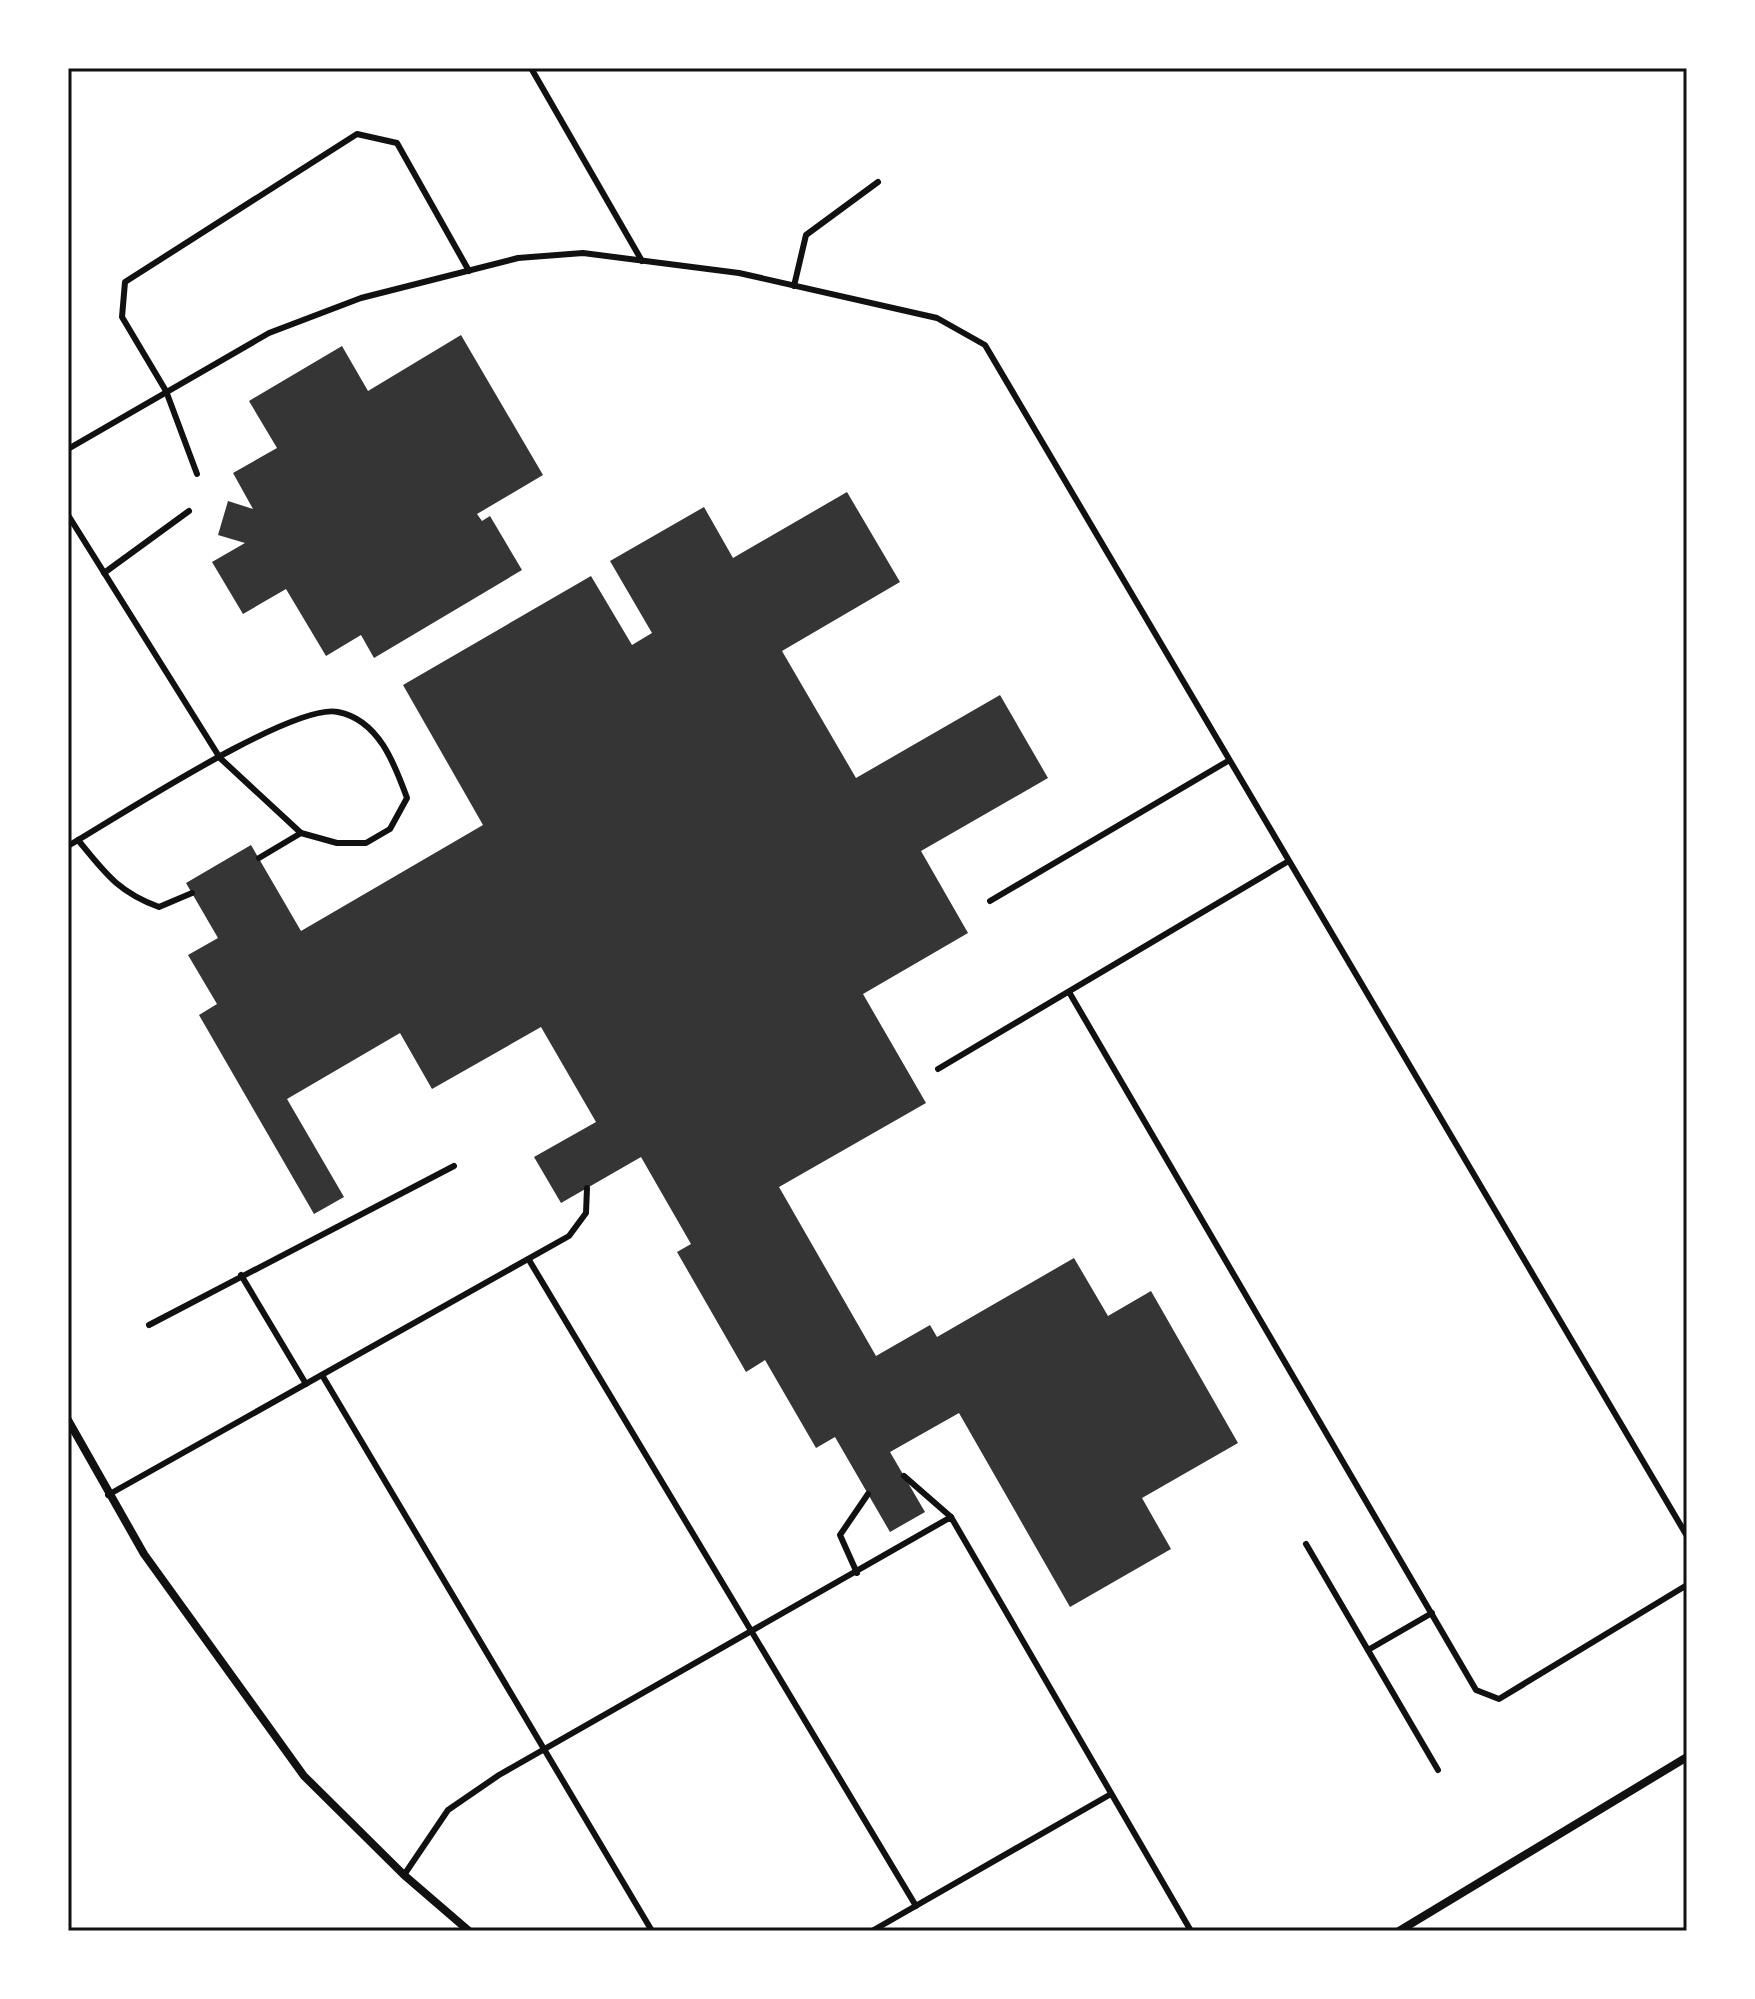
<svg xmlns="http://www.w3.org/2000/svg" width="1755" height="1999" font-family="Manrope,sans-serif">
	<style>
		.building { fill: #353535 }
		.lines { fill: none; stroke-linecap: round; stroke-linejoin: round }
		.service { stroke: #111; stroke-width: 6 }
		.minor { stroke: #111; stroke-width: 8 }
		.neatline { fill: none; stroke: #111; stroke-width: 3 }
	</style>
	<rect width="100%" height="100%" fill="#fff"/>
	<!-- building -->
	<g class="building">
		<path d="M 461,335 L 543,475 L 477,514 L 482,521 L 490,516 L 522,570 L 374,658 L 361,635 L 326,656 L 286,589 L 243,614 L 212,562 L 245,543 L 218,535 L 228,501 L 253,509 L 233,473 L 277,448 L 249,401 L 342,346 L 368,391 Z"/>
		<path d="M 847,492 L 900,582 L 782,651 L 856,778 L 1000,695 L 1048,778 L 921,851 L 968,933 L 863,994 L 926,1103 L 779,1187 L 876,1356 L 930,1325 L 937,1337 L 1074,1258 L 1108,1316 L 1151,1291 L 1238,1443 L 1142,1498 L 1171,1549 L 1070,1607 L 959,1413 L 890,1452 L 925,1512 L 890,1532 L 835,1437 L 816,1448 L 765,1360 L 746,1372 L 677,1252 L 691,1244 L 641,1157 L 561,1203 L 534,1157 L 596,1122 L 541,1027 L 432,1089 L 400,1033 L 287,1099 L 344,1197 L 314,1214 L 199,1015 L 217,1004 L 188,955 L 218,938 L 186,883 L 251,845 L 301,931 L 483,825 L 403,685 L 591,576 L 632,645 L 652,633 L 610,561 L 704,507 L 733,558 Z"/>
	</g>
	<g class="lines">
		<!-- service -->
		<g class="service">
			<path d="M 531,68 L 642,261"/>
			<path d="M 794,286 L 806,235 L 878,182"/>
			<path d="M 68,449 L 269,333 L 361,298 L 518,258 L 583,253 L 739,273 L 937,318 L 985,345 L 1687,1536"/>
			<path d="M 197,474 L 166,391 L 122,317 L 125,282 L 357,134 L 397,143 L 469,271"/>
			<path d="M 68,515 L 220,758 L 301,833 L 337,843 L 366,843 L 390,829 L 407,798 C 395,765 379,720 338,712 C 293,702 115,819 68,846"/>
			<path d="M 104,573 L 189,511"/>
			<path d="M 78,840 C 105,873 118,892 159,907 L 192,893"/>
			<path d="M 259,858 L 301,833"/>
			<path d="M 990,901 L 1228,761"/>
			<path d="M 1069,992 L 1476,1690 L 1499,1699 L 1687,1585"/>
			<path d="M 938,1069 L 1287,862"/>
			<path d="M 529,1260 L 916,1906"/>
			<path d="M 241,1275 L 306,1384"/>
			<path d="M 149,1325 L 454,1166"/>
			<path d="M 322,1375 L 652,1931"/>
			<path d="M 904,1476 L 951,1517"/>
			<path d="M 108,1495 L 569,1236 L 586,1213 L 587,1188"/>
			<path d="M 1306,1544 L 1438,1770"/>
			<path d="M 857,1573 L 840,1535 L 868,1494"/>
			<path d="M 1368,1650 L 1432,1613"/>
			<path d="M 404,1875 L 448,1810 L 499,1775 L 951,1517 L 1191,1931"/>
			<path d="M 872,1931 L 1111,1794"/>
		</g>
		<!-- minor -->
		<g class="minor">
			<path d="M 68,1420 L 144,1554 L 304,1776 L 404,1875 L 469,1931"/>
			<path d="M 1399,1931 L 1687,1757"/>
		</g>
	</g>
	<!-- border -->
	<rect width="1755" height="1999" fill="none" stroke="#ffffff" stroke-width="140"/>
	<rect x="70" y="70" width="1615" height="1859" class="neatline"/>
</svg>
